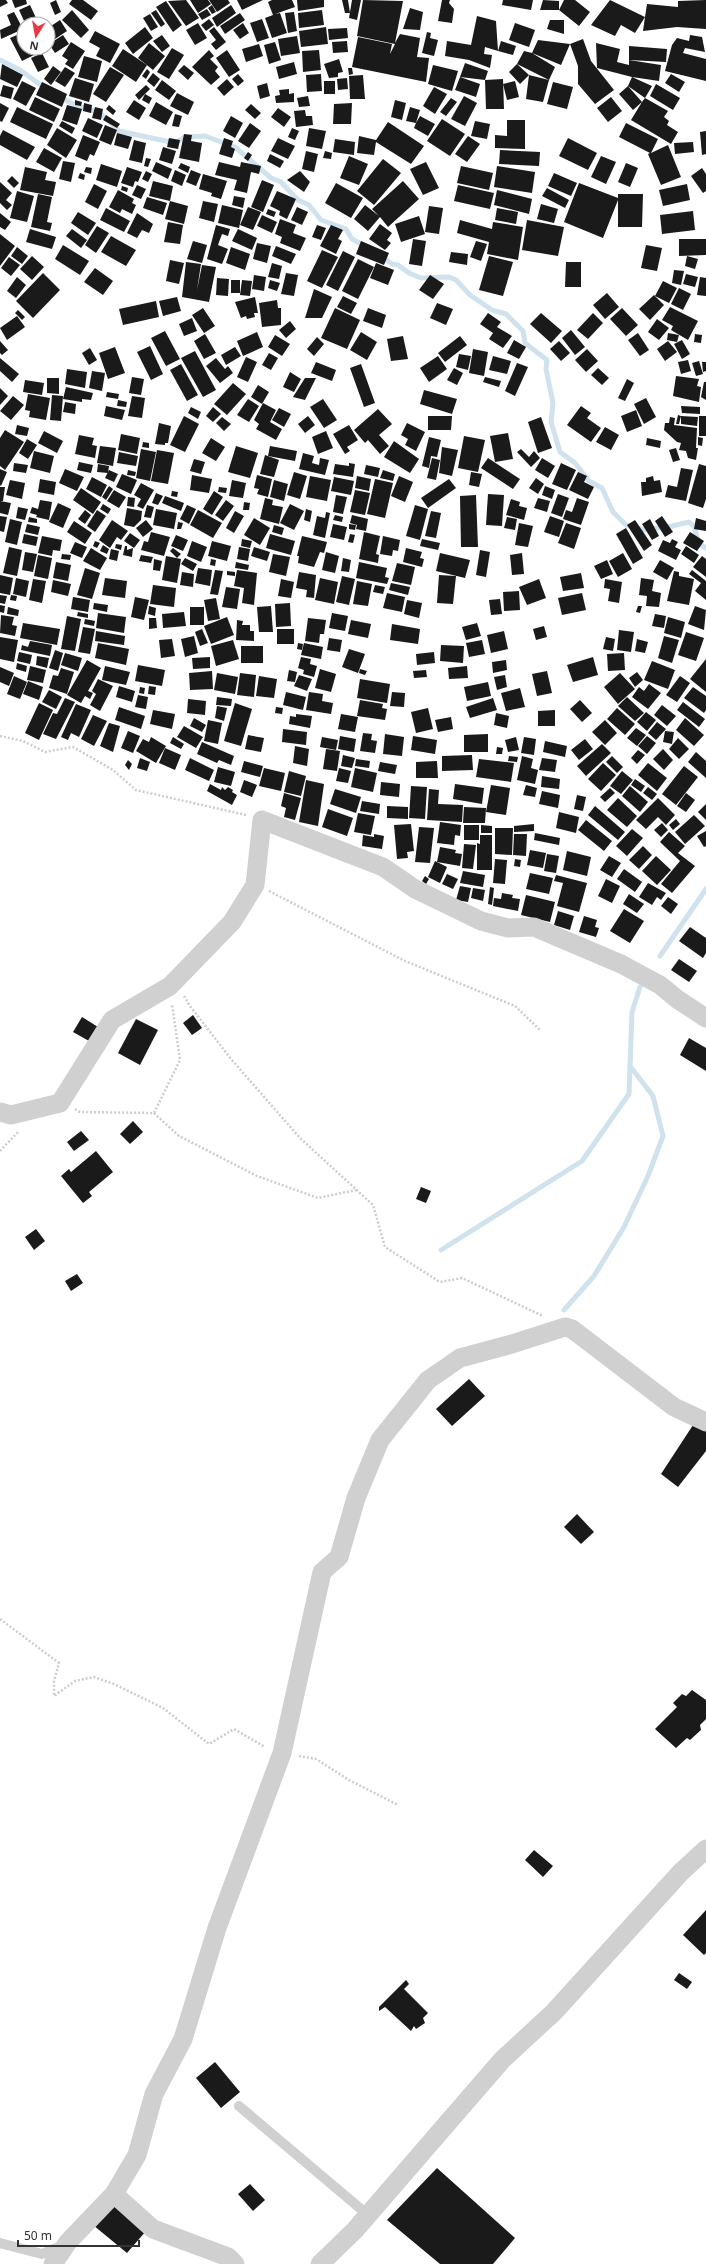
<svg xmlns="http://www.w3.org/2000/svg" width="706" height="2264" font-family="'Noto Sans',sans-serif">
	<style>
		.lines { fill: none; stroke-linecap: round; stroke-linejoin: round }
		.stream { stroke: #cfe2ee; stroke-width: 5 }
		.building { fill: #1a1a1a }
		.path { stroke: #cdcdcd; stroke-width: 2.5; stroke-dasharray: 2 2; stroke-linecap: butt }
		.service { stroke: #d0d0d0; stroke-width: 10 }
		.minor { stroke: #d0d0d0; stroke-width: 19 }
	</style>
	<rect width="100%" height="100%" fill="#fff"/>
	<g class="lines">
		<!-- stream -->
		<g class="stream">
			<path d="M 0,60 L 20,70 L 45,88"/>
			<path d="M 60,97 L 77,106 L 100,113 L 119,131 L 175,143 L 185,137 L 205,136 L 235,147 L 271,178 L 281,182 L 298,200 L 309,205 L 321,220 L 346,229 L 352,239 L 365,246"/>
			<path d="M 381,256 L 392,264 L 398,265 L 409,273 L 421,278 L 449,277 L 456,280 L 470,295 L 492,310 L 506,314 L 523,331 L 525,343 L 547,360 L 546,369 L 553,403 L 551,422 L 560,452 L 575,463 L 589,481 L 602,488 L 613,512 L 626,525 L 644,530 L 672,526 L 689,522 L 694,526 L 699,544 L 706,548"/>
			<path d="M 660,956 L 706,889"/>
			<path d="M 441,1250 L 582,1161 L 629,1094 L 632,1012 L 640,987"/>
			<path d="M 564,1310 L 594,1276 L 624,1227 L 648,1176 L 663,1136 L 653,1096 L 630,1066"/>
		</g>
	</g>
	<!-- building -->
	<g class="building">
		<path d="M 0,0 L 6,0 L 8,3 L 0,7 Z"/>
		<path d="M 12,0 L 26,0 L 27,4 L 15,8 Z"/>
		<path d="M 56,0 L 61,12 L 55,15 L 50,3 Z"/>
		<path d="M 72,0 L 83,0 L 98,11 L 91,20 L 69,4 Z"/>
		<path d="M 186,0 L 199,18 L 186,26 L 168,1 Z"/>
		<path d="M 190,0 L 208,0 L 211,4 L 198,13 Z"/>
		<path d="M 209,0 L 228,0 L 230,3 L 217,12 Z"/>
		<path d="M 237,0 L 263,0 L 242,10 Z"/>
		<path d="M 272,0 L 292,0 L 295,7 L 275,14 L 280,13 L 287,33 L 272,38 L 265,18 L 273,15 L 268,2 Z"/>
		<path d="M 297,0 L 324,0 L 324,7 L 298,11 Z"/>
		<path d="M 342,0 L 348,0 L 350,13 L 345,13 Z"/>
		<path d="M 352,0 L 361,0 L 357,20 L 349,18 Z"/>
		<path d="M 363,0 L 403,1 L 395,43 L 400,34 L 420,38 L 417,57 L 429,58 L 426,82 L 352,67 L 358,37 L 392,44 L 390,54 L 395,44 L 357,36 Z"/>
		<path d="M 442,0 L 450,0 L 449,3 L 454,9 L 452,23 L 438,21 Z"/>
		<path d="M 503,0 L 533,0 L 531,10 L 502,5 Z"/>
		<path d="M 543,0 L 559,1 L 559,10 L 564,0 L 575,0 L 590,12 L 579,26 L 559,10 L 540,10 Z"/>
		<path d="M 610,0 L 645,17 L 647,4 L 678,7 L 678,1 L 706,0 L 706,29 L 677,27 L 643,31 L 645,17 L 635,33 L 621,25 L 615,36 L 591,25 Z"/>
		<path d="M 166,1 L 182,25 L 173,32 L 156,7 Z"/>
		<path d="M 30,5 L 36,18 L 25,23 L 19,10 Z"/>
		<path d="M 212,5 L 216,12 L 212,14 L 208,8 Z"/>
		<path d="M 231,5 L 236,13 L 217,27 L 212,18 Z"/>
		<path d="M 410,8 L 423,12 L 420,30 L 403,29 Z"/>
		<path d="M 207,9 L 211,15 L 202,20 L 198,14 Z"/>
		<path d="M 72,10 L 89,30 L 81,38 L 62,20 Z"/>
		<path d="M 156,10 L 165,24 L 161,27 L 151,13 Z"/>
		<path d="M 322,10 L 324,25 L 299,28 L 298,13 Z"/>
		<path d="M 14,12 L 23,29 L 1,39 L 0,30 L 11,25 L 7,15 Z"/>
		<path d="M 294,12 L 297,31 L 288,33 L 285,13 Z"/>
		<path d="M 240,13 L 245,20 L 225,34 L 220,26 Z"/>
		<path d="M 150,14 L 158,27 L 151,31 L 143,18 Z"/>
		<path d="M 477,16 L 496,21 L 498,51 L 485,47 L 484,54 L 492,55 L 490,68 L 469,60 L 445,56 L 447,41 L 471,45 Z"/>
		<path d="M 209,19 L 214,25 L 206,31 L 201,25 Z"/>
		<path d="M 262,19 L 269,38 L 257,42 L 250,23 Z"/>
		<path d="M 60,20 L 67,31 L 55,39 L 48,28 Z"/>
		<path d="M 550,20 L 564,20 L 564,34 L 547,29 Z"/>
		<path d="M 198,23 L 207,38 L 195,45 L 186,30 Z"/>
		<path d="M 243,23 L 249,33 L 240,39 L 233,30 Z"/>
		<path d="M 515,23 L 535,30 L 529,47 L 509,40 Z"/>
		<path d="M 145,27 L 153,38 L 133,54 L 125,43 Z"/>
		<path d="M 214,27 L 226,42 L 216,50 L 211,44 L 216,40 L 209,31 Z"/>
		<path d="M 326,27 L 328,44 L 301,47 L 299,31 Z"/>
		<path d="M 347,28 L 348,38 L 329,40 L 328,29 Z"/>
		<path d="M 95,31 L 120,44 L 110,63 L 96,56 L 100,48 L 89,42 Z"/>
		<path d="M 24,32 L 24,48 L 39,48 L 35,50 L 36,54 L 22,61 L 10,38 Z"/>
		<path d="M 427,32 L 431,33 L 430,38 L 438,40 L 434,56 L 422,53 Z"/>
		<path d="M 63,35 L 69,44 L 55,53 L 49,44 Z"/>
		<path d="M 162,35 L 170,46 L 162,52 L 153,41 Z"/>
		<path d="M 690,35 L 702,37 L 705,52 L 685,48 L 683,53 L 706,59 L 706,81 L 665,71 L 672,45 L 677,38 L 689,41 Z"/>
		<path d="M 297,36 L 300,53 L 281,56 L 278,39 Z"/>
		<path d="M 583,39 L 591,61 L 614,90 L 595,104 L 578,84 L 578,66 L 570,44 Z"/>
		<path d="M 538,40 L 570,44 L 561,65 L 532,53 L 555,67 L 549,80 L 517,64 L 529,75 L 549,80 L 543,102 L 526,99 L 529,75 L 520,84 L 509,72 L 517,64 L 524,51 L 532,53 Z"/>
		<path d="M 347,41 L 348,52 L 333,53 L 332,42 Z"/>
		<path d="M 501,41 L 516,46 L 513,55 L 498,51 Z"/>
		<path d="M 71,42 L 85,51 L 73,69 L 65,64 L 68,60 L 62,56 Z"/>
		<path d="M 275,42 L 281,60 L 269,64 L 264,45 Z"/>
		<path d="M 149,43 L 165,56 L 153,70 L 138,58 Z"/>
		<path d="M 596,43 L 620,49 L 617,62 L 629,65 L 629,60 L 661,65 L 659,81 L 632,77 L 652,86 L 645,98 L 628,86 L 642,102 L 645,98 L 668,111 L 664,117 L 669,121 L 667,125 L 678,132 L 671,144 L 631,120 L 642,102 L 633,110 L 619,94 L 628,86 L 632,77 L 597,68 Z"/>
		<path d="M 259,44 L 263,56 L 246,62 L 242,49 Z"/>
		<path d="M 629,46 L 667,49 L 666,62 L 629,60 Z"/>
		<path d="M 172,48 L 184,55 L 169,79 L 157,72 Z"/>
		<path d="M 123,49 L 147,65 L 136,82 L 112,66 Z"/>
		<path d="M 209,50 L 214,56 L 210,59 L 218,67 L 215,71 L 220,77 L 211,85 L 192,67 Z"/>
		<path d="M 227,50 L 240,70 L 229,77 L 216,58 Z"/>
		<path d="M 319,50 L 321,70 L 303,72 L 302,51 Z"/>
		<path d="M 42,53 L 49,67 L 38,72 L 31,58 Z"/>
		<path d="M 84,56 L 102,61 L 97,82 L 78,77 Z"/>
		<path d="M 339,59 L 343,72 L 338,73 L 338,77 L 329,78 L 324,64 Z"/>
		<path d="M 294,62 L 297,74 L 279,79 L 276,67 Z"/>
		<path d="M 465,63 L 488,71 L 485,80 L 503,79 L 504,109 L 486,109 L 485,80 L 460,77 L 480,84 L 476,97 L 455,90 L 460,77 Z"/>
		<path d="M 2,64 L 23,75 L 17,87 L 0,79 Z"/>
		<path d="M 184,65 L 194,73 L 188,80 L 178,71 Z"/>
		<path d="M 433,65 L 458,71 L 452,91 L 428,84 Z"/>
		<path d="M 53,66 L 61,72 L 51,85 L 44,79 Z"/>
		<path d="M 65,67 L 75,73 L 65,87 L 55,81 Z"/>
		<path d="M 110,67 L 124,75 L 106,102 L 93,94 Z"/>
		<path d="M 348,68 L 352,68 L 353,74 L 349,75 Z"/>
		<path d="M 147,69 L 150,72 L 146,79 L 142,76 Z"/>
		<path d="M 153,73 L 160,79 L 154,87 L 147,81 Z"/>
		<path d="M 238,74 L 244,81 L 238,86 L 232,79 Z"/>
		<path d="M 321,74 L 322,91 L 307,92 L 306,75 Z"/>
		<path d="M 671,74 L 685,82 L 679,92 L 665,83 Z"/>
		<path d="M 363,75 L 365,99 L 350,99 L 349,76 Z"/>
		<path d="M 75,78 L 94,84 L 89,102 L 69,96 Z"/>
		<path d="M 347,78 L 348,89 L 338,90 L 337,79 Z"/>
		<path d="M 227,79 L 234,87 L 224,96 L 217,88 Z"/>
		<path d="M 162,80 L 176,91 L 169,100 L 155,90 Z"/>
		<path d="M 22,81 L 36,88 L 26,106 L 13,99 Z"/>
		<rect x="324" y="81" width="11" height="13"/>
		<path d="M 515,81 L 519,97 L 507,100 L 503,84 Z"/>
		<path d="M 42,82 L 67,94 L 62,107 L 36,95 Z"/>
		<path d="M 553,82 L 573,87 L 567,109 L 547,104 Z"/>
		<path d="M 267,83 L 270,96 L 260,99 L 257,86 Z"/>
		<path d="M 656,84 L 680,98 L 673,110 L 650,96 Z"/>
		<path d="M 3,85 L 14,88 L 11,99 L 0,96 Z"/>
		<path d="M 146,85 L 150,89 L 139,100 L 135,95 Z"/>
		<path d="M 434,87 L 447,94 L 435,114 L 423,106 Z"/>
		<path d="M 289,89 L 289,94 L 294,93 L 294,102 L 276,103 L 275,96 L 280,95 L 279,90 Z"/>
		<path d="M 177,93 L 194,102 L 188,115 L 170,106 Z"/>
		<path d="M 145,94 L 152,98 L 149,104 L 142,100 Z"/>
		<path d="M 308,96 L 310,106 L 299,107 L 297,98 Z"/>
		<path d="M 464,96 L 477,103 L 465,126 L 451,119 Z"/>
		<path d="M 35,97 L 60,109 L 54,122 L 29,110 Z"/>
		<path d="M 611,97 L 622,111 L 608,122 L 597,108 Z"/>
		<path d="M 451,98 L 457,102 L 446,116 L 440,112 Z"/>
		<path d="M 75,100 L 82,102 L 81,106 L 75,105 Z"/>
		<path d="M 134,100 L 146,108 L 139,120 L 126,112 Z"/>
		<path d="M 395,100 L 406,103 L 402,120 L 391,117 Z"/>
		<path d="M 156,102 L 173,112 L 166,125 L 149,116 Z"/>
		<path d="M 0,103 L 9,108 L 2,122 L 0,121 Z"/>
		<path d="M 84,103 L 92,105 L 91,113 L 83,111 Z"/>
		<path d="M 352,103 L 351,124 L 333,124 L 334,104 Z"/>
		<path d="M 251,104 L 261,113 L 255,119 L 245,110 Z"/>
		<path d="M 67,105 L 82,109 L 77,125 L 62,120 Z"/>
		<path d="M 109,105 L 116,111 L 113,115 L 106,109 Z"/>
		<path d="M 17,107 L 53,124 L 46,139 L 10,122 Z"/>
		<path d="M 95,107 L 103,109 L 101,120 L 92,118 Z"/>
		<path d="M 410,107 L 420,110 L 416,123 L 420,116 L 435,124 L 428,136 L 414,128 L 416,123 L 406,121 Z"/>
		<path d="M 278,108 L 291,117 L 284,127 L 271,117 Z"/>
		<path d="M 305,110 L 306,116 L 312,116 L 313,125 L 296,127 L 294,111 Z"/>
		<path d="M 175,114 L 182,116 L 179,127 L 172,126 Z"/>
		<path d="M 106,115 L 120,124 L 117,128 L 103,120 Z"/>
		<path d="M 231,116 L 243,123 L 235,138 L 223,131 Z"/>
		<path d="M 88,118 L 103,125 L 97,138 L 82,131 Z"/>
		<path d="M 442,119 L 465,134 L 450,156 L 427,141 Z"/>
		<path d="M 507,120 L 525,120 L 525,149 L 495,148 L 495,135 L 507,136 Z"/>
		<path d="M 62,121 L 75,128 L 72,134 L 59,126 Z"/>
		<path d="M 475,121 L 490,124 L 487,139 L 471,136 Z"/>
		<path d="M 388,122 L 424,146 L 411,164 L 376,142 L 374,155 L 357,153 L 359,136 L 376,140 Z"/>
		<path d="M 250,123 L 261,131 L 249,148 L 238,141 Z"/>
		<path d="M 626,123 L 658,139 L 651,153 L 668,145 L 681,177 L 661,185 L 648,154 L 650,153 L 619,137 Z"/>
		<path d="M 105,125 L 117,130 L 111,145 L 99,140 Z"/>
		<path d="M 57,128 L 77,140 L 66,158 L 47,145 Z"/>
		<path d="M 292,128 L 299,131 L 295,140 L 288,137 Z"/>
		<path d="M 309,128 L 326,131 L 322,149 L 306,146 Z"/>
		<path d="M 3,130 L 35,147 L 27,160 L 0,145 L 0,136 Z"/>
		<path d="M 706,131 L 706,154 L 702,155 L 700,132 Z"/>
		<path d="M 117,133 L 132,137 L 128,149 L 114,145 Z"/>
		<path d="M 184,134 L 192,135 L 191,141 L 202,143 L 199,162 L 179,158 Z"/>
		<path d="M 83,135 L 100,142 L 94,156 L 90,154 L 87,161 L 75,156 Z"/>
		<path d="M 468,136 L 480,144 L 467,162 L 455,154 Z"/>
		<path d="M 169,138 L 180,140 L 178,149 L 167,147 Z"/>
		<path d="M 224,138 L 233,141 L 231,147 L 235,149 L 232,158 L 219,154 Z"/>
		<path d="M 278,138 L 295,146 L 288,159 L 271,151 Z"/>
		<path d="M 568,138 L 597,153 L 588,170 L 559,156 Z"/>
		<path d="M 335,139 L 355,142 L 354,155 L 333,152 Z"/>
		<path d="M 134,140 L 146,143 L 142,163 L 129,160 Z"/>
		<path d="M 693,142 L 694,152 L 675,154 L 674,143 Z"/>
		<path d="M 163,147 L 176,151 L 172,164 L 159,160 Z"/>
		<path d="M 44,148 L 62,158 L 54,172 L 36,162 Z"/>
		<path d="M 500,150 L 540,152 L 539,166 L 499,164 Z"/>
		<path d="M 306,151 L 318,154 L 314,172 L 302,169 Z"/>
		<path d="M 325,151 L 332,153 L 331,159 L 323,158 Z"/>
		<path d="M 248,152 L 252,155 L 248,161 L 244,158 Z"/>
		<path d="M 270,154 L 284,161 L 280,168 L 267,161 Z"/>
		<path d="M 349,156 L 368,164 L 359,185 L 340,178 Z"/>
		<path d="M 601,156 L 616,162 L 606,184 L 591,177 Z"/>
		<path d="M 146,158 L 151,159 L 148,167 L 144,166 Z"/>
		<path d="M 383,159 L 401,173 L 374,205 L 357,191 Z"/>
		<path d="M 63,161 L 75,163 L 71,182 L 59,179 Z"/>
		<path d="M 156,162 L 172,169 L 168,179 L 152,171 Z"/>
		<path d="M 219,162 L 240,167 L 241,162 L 261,166 L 259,174 L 251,172 L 247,193 L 234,190 L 237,180 L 215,175 Z"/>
		<path d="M 426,162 L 439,188 L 423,195 L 410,169 Z"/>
		<path d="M 181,163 L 190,167 L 188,173 L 178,168 Z"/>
		<path d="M 626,163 L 638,168 L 630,187 L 618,182 Z"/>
		<path d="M 101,164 L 122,171 L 117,187 L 96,180 Z"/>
		<path d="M 461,166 L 493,173 L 489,190 L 457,183 Z"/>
		<path d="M 497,166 L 535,172 L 532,193 L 494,187 Z"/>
		<path d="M 25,167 L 47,172 L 45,180 L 56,182 L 53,196 L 20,190 Z"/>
		<path d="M 86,167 L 92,168 L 91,174 L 84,172 Z"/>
		<path d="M 127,167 L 142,172 L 138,182 L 135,181 L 133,187 L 121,183 Z"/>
		<path d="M 702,168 L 706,174 L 706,191 L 703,193 L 691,176 Z"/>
		<path d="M 175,170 L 186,175 L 182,186 L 171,181 Z"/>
		<path d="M 191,170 L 201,174 L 196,186 L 186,182 Z"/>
		<path d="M 146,171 L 152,174 L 148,182 L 142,179 Z"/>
		<path d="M 300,171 L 310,182 L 304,192 L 287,180 Z"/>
		<path d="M 80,173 L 85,175 L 84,180 L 78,178 Z"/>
		<path d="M 554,173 L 577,183 L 571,196 L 548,186 Z"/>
		<path d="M 203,174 L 227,181 L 221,199 L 211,196 L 212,193 L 199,189 Z"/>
		<path d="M 12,176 L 19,183 L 14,188 L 7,181 Z"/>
		<path d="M 262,180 L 274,185 L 263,212 L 251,207 Z"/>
		<path d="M 153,181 L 173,186 L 170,201 L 188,206 L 184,224 L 165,219 L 170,201 L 149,196 Z"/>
		<path d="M 403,181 L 419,199 L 388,227 L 380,217 L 368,231 L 354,219 L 365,205 L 379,216 L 372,209 Z"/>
		<path d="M 0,182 L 12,193 L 6,200 L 12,205 L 7,210 L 0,203 Z"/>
		<path d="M 336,183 L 363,198 L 351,218 L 325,203 Z"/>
		<path d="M 579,183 L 618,198 L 618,194 L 643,194 L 642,227 L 618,227 L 618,200 L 603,238 L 564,222 Z"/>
		<path d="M 94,184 L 107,191 L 98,209 L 85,202 Z"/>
		<path d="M 687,184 L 690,200 L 663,206 L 659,190 Z"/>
		<path d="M 137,185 L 146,189 L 141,199 L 132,195 Z"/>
		<path d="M 458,185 L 494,193 L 490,209 L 454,201 Z"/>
		<path d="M 122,186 L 128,188 L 127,192 L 121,190 Z"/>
		<path d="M 547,188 L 569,200 L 565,208 L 542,196 Z"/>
		<path d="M 118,190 L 134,199 L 132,203 L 136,205 L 132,214 L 122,209 L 120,213 L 109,207 Z"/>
		<path d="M 497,190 L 532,199 L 529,214 L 494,205 Z"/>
		<path d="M 17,191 L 34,196 L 27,222 L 10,218 Z"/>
		<path d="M 277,191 L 296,199 L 287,219 L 279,215 L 280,211 L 270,206 Z"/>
		<path d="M 38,194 L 52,197 L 47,222 L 52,223 L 50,231 L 31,227 Z"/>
		<path d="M 234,196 L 245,198 L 243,208 L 232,205 Z"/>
		<path d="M 147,197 L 167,203 L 163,215 L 143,208 Z"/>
		<path d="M 203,201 L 218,204 L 214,222 L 199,218 Z"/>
		<path d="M 541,204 L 558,209 L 554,223 L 537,219 Z"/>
		<path d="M 222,205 L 243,210 L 239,228 L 218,223 Z"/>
		<path d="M 429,206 L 443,208 L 439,234 L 425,232 Z"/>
		<path d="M 248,207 L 261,212 L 253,230 L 240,225 Z"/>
		<path d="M 297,207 L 308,212 L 302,225 L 291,220 Z"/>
		<path d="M 106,208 L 130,221 L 124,232 L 100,220 Z"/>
		<path d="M 497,208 L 518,212 L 516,224 L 495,220 Z"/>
		<path d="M 268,209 L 276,212 L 274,217 L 266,214 Z"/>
		<path d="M 693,211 L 695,230 L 662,234 L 660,215 Z"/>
		<path d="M 78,212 L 96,223 L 88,235 L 71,223 Z"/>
		<path d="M 0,213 L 11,222 L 5,230 L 0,227 Z"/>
		<path d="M 137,213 L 153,224 L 149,233 L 142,230 L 137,238 L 127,233 Z"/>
		<path d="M 262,215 L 277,222 L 272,233 L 257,226 Z"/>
		<path d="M 419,216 L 425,234 L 401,242 L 395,224 Z"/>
		<path d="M 280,219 L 296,225 L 293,233 L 306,238 L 300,251 L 280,243 L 282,237 L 275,234 Z"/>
		<path d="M 460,220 L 492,229 L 493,222 L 523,227 L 518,260 L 487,254 L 489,242 L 457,233 Z"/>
		<path d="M 527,220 L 564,227 L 558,256 L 522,250 Z"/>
		<path d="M 168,222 L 183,225 L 180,244 L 164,242 Z"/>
		<path d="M 380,224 L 392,233 L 387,240 L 391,243 L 385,250 L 369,239 Z"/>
		<path d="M 216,225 L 230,229 L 228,236 L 222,234 L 218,245 L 228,249 L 222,264 L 207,259 Z"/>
		<path d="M 317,225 L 326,228 L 321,240 L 312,237 Z"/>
		<path d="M 331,225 L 343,230 L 338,239 L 342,241 L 336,254 L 320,246 Z"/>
		<path d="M 97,226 L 109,233 L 96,253 L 85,245 Z"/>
		<path d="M 30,229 L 56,237 L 52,249 L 26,242 Z"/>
		<path d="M 72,229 L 87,240 L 81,248 L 66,236 Z"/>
		<path d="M 238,229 L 257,238 L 252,250 L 232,241 Z"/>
		<path d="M 0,234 L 15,246 L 0,266 Z"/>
		<path d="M 111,236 L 136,250 L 126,266 L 101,252 Z"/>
		<path d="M 413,239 L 426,241 L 422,266 L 409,264 Z"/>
		<path d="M 679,239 L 706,239 L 706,255 L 679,256 Z"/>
		<path d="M 193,241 L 207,245 L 202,263 L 187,259 Z"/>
		<path d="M 361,241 L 389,253 L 384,265 L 356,254 Z"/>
		<path d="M 476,241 L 487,244 L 481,261 L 470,257 Z"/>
		<path d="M 257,243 L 271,246 L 267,263 L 253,259 Z"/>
		<path d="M 63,245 L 89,261 L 80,275 L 55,259 Z"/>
		<path d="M 646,245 L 662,248 L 657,271 L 641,268 Z"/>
		<path d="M 276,246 L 296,254 L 291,264 L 272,256 Z"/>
		<path d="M 17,247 L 28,256 L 22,264 L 11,256 Z"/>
		<path d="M 231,247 L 250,254 L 245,270 L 226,263 Z"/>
		<path d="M 322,250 L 338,257 L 322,288 L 307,281 Z"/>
		<path d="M 343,251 L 355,257 L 338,291 L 326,285 Z"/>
		<path d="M 451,252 L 468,254 L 467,265 L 449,262 Z"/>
		<path d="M 32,256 L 44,267 L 32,280 L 20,269 Z"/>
		<path d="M 489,256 L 513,262 L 503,296 L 479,290 Z"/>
		<path d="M 687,256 L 698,259 L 695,269 L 685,266 Z"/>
		<path d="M 9,257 L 20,265 L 11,276 L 1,268 Z"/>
		<path d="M 358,259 L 374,267 L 358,299 L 342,291 Z"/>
		<path d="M 170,260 L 184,263 L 179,284 L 166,281 Z"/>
		<path d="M 186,262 L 201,264 L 197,290 L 202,265 L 216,267 L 209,302 L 182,297 Z"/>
		<path d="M 566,262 L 581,262 L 581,287 L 565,287 Z"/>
		<path d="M 272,263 L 282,266 L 279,279 L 268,277 Z"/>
		<path d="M 376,263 L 394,270 L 388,285 L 370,278 Z"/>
		<path d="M 95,268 L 113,281 L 103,295 L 84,282 Z"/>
		<path d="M 674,270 L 684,271 L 681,285 L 672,283 Z"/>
		<path d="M 43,273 L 60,290 L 33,318 L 16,301 Z"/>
		<path d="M 286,273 L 298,275 L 294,296 L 281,294 Z"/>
		<path d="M 686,274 L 698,277 L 695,287 L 683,284 Z"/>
		<path d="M 254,275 L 266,277 L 264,291 L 252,289 Z"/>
		<path d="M 430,275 L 444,284 L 433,299 L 419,290 Z"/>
		<path d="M 17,277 L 26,285 L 16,298 L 7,291 Z"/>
		<path d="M 700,277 L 706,278 L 706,296 L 697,295 Z"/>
		<path d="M 217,278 L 229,279 L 228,296 L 216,295 Z"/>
		<rect x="231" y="280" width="9" height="13"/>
		<path d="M 242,280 L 252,281 L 250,296 L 240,295 Z"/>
		<path d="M 270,280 L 280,283 L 277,291 L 268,288 Z"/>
		<path d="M 663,281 L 677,288 L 669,303 L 655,296 Z"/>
		<path d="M 679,288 L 691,294 L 683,310 L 671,304 Z"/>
		<path d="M 314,289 L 332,297 L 322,318 L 305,318 Z"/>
		<path d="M 607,293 L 619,307 L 605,319 L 593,305 Z"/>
		<path d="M 654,295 L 664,305 L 650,320 L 639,309 Z"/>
		<path d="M 343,296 L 357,303 L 351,314 L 337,307 Z"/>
		<path d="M 177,297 L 181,311 L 163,316 L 159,301 Z"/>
		<path d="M 255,297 L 258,313 L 254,313 L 255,317 L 247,319 L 246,316 L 241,318 L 235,302 Z"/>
		<path d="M 277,300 L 278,308 L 281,308 L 281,325 L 262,327 L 259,303 Z"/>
		<path d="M 156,301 L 159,317 L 123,325 L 119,309 Z"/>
		<path d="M 437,303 L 453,309 L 446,325 L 430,318 Z"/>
		<path d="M 670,307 L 698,321 L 688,340 L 671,330 L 673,326 L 662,320 Z"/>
		<path d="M 203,308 L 215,326 L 204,333 L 192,315 Z"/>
		<path d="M 335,308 L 360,320 L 347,349 L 321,338 Z"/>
		<path d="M 368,308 L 386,315 L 382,328 L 363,321 Z"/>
		<path d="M 622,308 L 638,325 L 626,336 L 610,319 Z"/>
		<path d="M 18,310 L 25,317 L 22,320 L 15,313 Z"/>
		<path d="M 488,313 L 501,322 L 497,327 L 512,336 L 503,348 L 489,339 L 493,333 L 480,324 Z"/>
		<path d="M 541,313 L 562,331 L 551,343 L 530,324 Z"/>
		<path d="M 593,313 L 603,323 L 588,339 L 577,330 Z"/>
		<path d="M 17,316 L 25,327 L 7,340 L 0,328 Z"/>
		<path d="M 192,318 L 197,331 L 184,336 L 179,324 Z"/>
		<path d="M 657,319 L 669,328 L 659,340 L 648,332 Z"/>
		<path d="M 290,321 L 296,329 L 286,338 L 279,330 Z"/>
		<path d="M 571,330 L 585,347 L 575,355 L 562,338 Z"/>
		<path d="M 165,331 L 180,359 L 166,366 L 151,338 Z"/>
		<path d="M 257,332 L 263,347 L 243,356 L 237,341 Z"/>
		<path d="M 361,332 L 377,342 L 367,360 L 350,350 Z"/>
		<path d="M 638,333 L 649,350 L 640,356 L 628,340 Z"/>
		<path d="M 668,333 L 679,335 L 677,342 L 667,340 Z"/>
		<path d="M 205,334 L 216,353 L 204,359 L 194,341 Z"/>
		<path d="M 695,334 L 702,335 L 701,343 L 694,342 Z"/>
		<path d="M 275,335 L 290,344 L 282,356 L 268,347 Z"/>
		<path d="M 403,336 L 408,359 L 391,361 L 387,339 Z"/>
		<path d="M 460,336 L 467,345 L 445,362 L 438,353 Z"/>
		<path d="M 317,337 L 324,344 L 314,356 L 307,349 Z"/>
		<path d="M 514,340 L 526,347 L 519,359 L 507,353 Z"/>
		<path d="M 682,340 L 690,354 L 682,359 L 674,344 Z"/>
		<path d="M 0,341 L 8,350 L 2,355 L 0,353 Z"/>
		<path d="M 559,341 L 570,353 L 561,361 L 550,349 Z"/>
		<path d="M 668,341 L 677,352 L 665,361 L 657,349 Z"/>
		<path d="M 150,346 L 163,374 L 151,380 L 137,352 Z"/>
		<path d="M 115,347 L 125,373 L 108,379 L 99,353 Z"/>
		<path d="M 235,347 L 241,356 L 226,365 L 221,355 Z"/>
		<path d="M 90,348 L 97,360 L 89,365 L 82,353 Z"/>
		<path d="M 473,349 L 488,352 L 484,376 L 469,373 Z"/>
		<path d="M 587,349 L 598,361 L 586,372 L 575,360 Z"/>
		<path d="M 195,351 L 216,390 L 203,397 L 181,358 Z"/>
		<path d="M 269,353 L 278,358 L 271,370 L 262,365 Z"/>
		<path d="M 459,354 L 471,356 L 468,370 L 456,367 Z"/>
		<path d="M 438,356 L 447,369 L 429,382 L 420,368 Z"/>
		<path d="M 493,356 L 511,361 L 507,374 L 489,370 Z"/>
		<path d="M 246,357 L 257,362 L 248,382 L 237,377 Z"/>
		<path d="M 0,358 L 19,374 L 12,382 L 0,371 Z"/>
		<path d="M 216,358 L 225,369 L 228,366 L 233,373 L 220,383 L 206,366 Z"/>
		<path d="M 688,360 L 691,371 L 681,374 L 678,362 Z"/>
		<path d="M 699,361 L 703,374 L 696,376 L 692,363 Z"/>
		<path d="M 316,362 L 336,370 L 332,381 L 311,373 Z"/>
		<path d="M 702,362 L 706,362 L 706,371 L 703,372 Z"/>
		<path d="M 517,363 L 528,367 L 515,396 L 505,391 Z"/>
		<path d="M 181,364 L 198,395 L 187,401 L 170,370 Z"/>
		<path d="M 361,364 L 375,403 L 364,407 L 350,368 Z"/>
		<path d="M 454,368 L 463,373 L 457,385 L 447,380 Z"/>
		<path d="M 598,368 L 609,378 L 602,385 L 591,375 Z"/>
		<path d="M 67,369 L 87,372 L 85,388 L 65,384 Z"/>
		<path d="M 92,371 L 105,373 L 102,391 L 89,388 Z"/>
		<path d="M 290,372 L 301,379 L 294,392 L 283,387 Z"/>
		<path d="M 676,376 L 699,379 L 697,386 L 701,387 L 699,402 L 673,396 Z"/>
		<path d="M 132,377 L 144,379 L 141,395 L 129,393 Z"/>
		<path d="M 485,377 L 501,381 L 499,387 L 483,382 Z"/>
		<path d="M 47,378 L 59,378 L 59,394 L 47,393 Z"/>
		<path d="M 305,378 L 316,378 L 305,400 L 293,397 Z"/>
		<path d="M 627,379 L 634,383 L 625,401 L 618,398 Z"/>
		<path d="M 25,380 L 44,383 L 42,395 L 23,392 Z"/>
		<path d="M 704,382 L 706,382 L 706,400 L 701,397 Z"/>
		<path d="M 233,383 L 246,394 L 227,415 L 214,404 Z"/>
		<path d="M 258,385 L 269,392 L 262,404 L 251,397 Z"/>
		<path d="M 66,387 L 93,393 L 91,400 L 82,399 L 82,402 L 63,399 Z"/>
		<path d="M 0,388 L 8,396 L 0,405 Z"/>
		<path d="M 424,390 L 457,399 L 452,414 L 420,404 Z"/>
		<path d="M 107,392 L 119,394 L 118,399 L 106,397 Z"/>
		<path d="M 28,394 L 50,398 L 46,420 L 29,417 L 30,411 L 25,410 Z"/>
		<path d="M 52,395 L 63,396 L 61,421 L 50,420 Z"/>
		<path d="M 13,396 L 24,405 L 11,420 L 0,411 Z"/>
		<path d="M 132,396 L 145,398 L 142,418 L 128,416 Z"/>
		<path d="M 646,398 L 656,417 L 644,424 L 634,404 Z"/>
		<path d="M 248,399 L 259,406 L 249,422 L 237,415 Z"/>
		<path d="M 323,399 L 337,420 L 324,428 L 310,407 Z"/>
		<path d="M 118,400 L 127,402 L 126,407 L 117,406 Z"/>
		<path d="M 65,402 L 76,404 L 75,414 L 63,412 Z"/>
		<path d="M 263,403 L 276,410 L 270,422 L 282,429 L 276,440 L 256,429 L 259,424 L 254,420 Z"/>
		<path d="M 106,406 L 125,410 L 122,420 L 104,416 Z"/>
		<path d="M 581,406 L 591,413 L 587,418 L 601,428 L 591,442 L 567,425 Z"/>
		<path d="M 681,406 L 700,407 L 700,414 L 682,413 Z"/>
		<path d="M 191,407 L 201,412 L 198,419 L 188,413 Z"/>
		<path d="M 213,407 L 221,414 L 213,422 L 206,416 Z"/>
		<path d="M 279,408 L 291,414 L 284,427 L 272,420 Z"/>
		<path d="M 378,409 L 392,424 L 379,435 L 389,446 L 380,454 L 368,440 L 365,443 L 354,430 Z"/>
		<path d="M 636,410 L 642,426 L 627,432 L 621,416 Z"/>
		<path d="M 678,415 L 681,416 L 679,424 L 676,424 Z"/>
		<path d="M 184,416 L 199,424 L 185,452 L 170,445 Z"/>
		<path d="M 308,416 L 315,425 L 305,433 L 298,424 Z"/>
		<path d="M 428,416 L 452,416 L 451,430 L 428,430 Z"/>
		<path d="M 681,416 L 698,417 L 697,426 L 681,424 Z"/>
		<rect x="699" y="416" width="7" height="20"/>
		<path d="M 222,417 L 231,424 L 224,431 L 216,423 Z"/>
		<path d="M 541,417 L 552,448 L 538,453 L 528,422 Z"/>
		<path d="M 670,417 L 675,418 L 674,425 L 697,428 L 696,448 L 698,448 L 696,460 L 688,458 L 686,451 L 679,450 L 681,443 L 677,442 L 664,430 L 665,423 L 669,423 Z"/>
		<path d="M 159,423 L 171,426 L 168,443 L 165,443 L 165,445 L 155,444 Z"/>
		<path d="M 407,423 L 425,432 L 416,451 L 405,445 L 408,439 L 401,435 Z"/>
		<path d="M 17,425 L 29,428 L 27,436 L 15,434 Z"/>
		<path d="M 349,425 L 358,440 L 347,447 L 350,451 L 345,454 L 333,434 Z"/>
		<path d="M 605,427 L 619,435 L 611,450 L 596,442 Z"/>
		<path d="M 5,430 L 24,442 L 5,470 L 0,466 L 0,438 Z"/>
		<path d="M 44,431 L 63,441 L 57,453 L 38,443 Z"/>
		<path d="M 326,431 L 333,448 L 318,454 L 312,437 Z"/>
		<path d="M 508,433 L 513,459 L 495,462 L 490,436 Z"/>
		<path d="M 121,434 L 140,438 L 137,454 L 118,450 Z"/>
		<path d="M 79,435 L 94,438 L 92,445 L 97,446 L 95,458 L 75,454 Z"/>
		<path d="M 464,436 L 485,440 L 478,472 L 458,468 Z"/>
		<path d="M 429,437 L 441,440 L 437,457 L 431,456 L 429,468 L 422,466 Z"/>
		<path d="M 698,437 L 703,438 L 702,446 L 698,445 Z"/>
		<path d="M 211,438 L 225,447 L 216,461 L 202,453 Z"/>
		<path d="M 647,438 L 661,441 L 660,448 L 646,445 Z"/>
		<path d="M 27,439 L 37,445 L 28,459 L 19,453 Z"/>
		<path d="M 394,441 L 419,459 L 410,473 L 384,457 Z"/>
		<path d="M 143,442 L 149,443 L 149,448 L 142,447 Z"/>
		<path d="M 100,446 L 116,448 L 113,466 L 97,463 Z"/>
		<path d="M 236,446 L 258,453 L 250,478 L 228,472 Z"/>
		<path d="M 270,446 L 297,451 L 295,461 L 268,456 Z"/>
		<path d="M 442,447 L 458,450 L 452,476 L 439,473 Z"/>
		<path d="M 676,448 L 680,460 L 673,462 L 669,450 Z"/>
		<path d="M 141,449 L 156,452 L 150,481 L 136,478 Z"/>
		<path d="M 521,449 L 529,457 L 534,451 L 540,458 L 531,467 L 517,452 Z"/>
		<path d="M 157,450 L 174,453 L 168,484 L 151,481 Z"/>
		<path d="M 34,451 L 54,456 L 50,473 L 30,468 Z"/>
		<path d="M 119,452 L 138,456 L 136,466 L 117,463 Z"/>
		<path d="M 303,453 L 314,456 L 312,463 L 319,465 L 320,458 L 329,460 L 325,475 L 299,469 Z"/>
		<path d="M 265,455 L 279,460 L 274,477 L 260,474 Z"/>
		<path d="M 432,458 L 440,460 L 436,480 L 427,478 Z"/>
		<path d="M 488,458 L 520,479 L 513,489 L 481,468 Z"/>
		<path d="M 542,458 L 555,466 L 548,478 L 535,470 Z"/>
		<path d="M 194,459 L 205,462 L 201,474 L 190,471 Z"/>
		<path d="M 79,462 L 93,465 L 91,473 L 77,470 Z"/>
		<path d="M 14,463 L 28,465 L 26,473 L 13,471 Z"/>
		<path d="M 349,463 L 355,464 L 353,477 L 333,474 L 335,464 L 349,466 Z"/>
		<path d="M 561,463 L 576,470 L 567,490 L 552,484 Z"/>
		<path d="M 98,464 L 109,466 L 108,473 L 97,472 Z"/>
		<path d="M 699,464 L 706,466 L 706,499 L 703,508 L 688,503 Z"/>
		<path d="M 366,465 L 380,468 L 378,477 L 364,474 Z"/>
		<path d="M 681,468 L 693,470 L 686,501 L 665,497 L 668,485 L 677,487 Z"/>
		<path d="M 0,469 L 7,472 L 1,486 L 0,485 Z"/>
		<path d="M 65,469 L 84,477 L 77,491 L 59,483 Z"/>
		<path d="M 109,470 L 118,474 L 114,482 L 105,478 Z"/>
		<path d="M 128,470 L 136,472 L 135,476 L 127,475 Z"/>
		<path d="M 383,470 L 395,474 L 393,481 L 380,478 Z"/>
		<path d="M 294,472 L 307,476 L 300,499 L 287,495 Z"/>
		<path d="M 471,472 L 482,474 L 479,487 L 469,485 Z"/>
		<path d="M 578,472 L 587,476 L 584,482 L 594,487 L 588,499 L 569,490 Z"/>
		<path d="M 122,474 L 137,480 L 131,494 L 116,487 Z"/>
		<path d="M 192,475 L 212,479 L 209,493 L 190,490 Z"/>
		<path d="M 257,475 L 272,479 L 268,497 L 257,494 L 259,489 L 254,488 Z"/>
		<path d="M 310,476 L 331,480 L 327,501 L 306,497 Z"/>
		<path d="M 357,476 L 371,479 L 369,491 L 355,488 Z"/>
		<path d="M 399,476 L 413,482 L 405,502 L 391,496 Z"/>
		<path d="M 653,476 L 654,481 L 660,480 L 662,492 L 642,496 L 641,482 L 646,482 L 646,478 Z"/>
		<path d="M 92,477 L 107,485 L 101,497 L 86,489 Z"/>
		<path d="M 334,477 L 354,481 L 351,495 L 331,491 Z"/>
		<path d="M 536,478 L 544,484 L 538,494 L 529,488 Z"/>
		<path d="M 40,479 L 56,482 L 54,495 L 38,492 Z"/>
		<path d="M 375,479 L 393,483 L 385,518 L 367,514 Z"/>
		<path d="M 449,479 L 456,488 L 428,508 L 421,498 Z"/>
		<path d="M 10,480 L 25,483 L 22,499 L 6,495 Z"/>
		<path d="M 232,480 L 246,483 L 243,498 L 229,496 Z"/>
		<path d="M 274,480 L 288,484 L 284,501 L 270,497 Z"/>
		<path d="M 141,483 L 154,490 L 143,509 L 137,506 L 141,499 L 134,495 Z"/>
		<path d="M 109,486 L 113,489 L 106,500 L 102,497 Z"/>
		<path d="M 545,486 L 555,490 L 552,499 L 542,495 Z"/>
		<path d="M 0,487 L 5,487 L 3,501 L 0,501 Z"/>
		<path d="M 219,487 L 227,488 L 226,493 L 218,492 Z"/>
		<path d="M 81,488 L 101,502 L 93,514 L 73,500 Z"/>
		<path d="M 114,490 L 126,497 L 119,508 L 107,501 Z"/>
		<path d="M 355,490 L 370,493 L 365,515 L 350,512 Z"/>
		<path d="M 172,491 L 178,492 L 177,497 L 171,496 Z"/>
		<path d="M 214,491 L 223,497 L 212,515 L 203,509 Z"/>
		<path d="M 156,493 L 163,496 L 158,505 L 152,503 Z"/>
		<path d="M 488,494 L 504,495 L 502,526 L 486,525 Z"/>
		<path d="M 558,494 L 569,498 L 562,517 L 551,513 Z"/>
		<path d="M 336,495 L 347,497 L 343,514 L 333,512 Z"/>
		<path d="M 476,495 L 478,547 L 461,547 L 460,496 Z"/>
		<path d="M 165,496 L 184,503 L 181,511 L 162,503 Z"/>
		<path d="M 128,497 L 135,498 L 134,507 L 127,506 Z"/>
		<path d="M 265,498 L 273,500 L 272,505 L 283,507 L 279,524 L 260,519 Z"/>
		<path d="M 538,498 L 550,501 L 547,512 L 534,508 Z"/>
		<path d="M 577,498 L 589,502 L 581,525 L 563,519 L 566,510 L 572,512 Z"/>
		<path d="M 511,499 L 520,502 L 519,506 L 527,508 L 524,520 L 506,515 Z"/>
		<path d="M 40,500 L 52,502 L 49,520 L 36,517 L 37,515 L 30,513 L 32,507 L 38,509 Z"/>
		<path d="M 226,500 L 234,506 L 223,521 L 215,515 Z"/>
		<path d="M 0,501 L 11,503 L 8,515 L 0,513 Z"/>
		<path d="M 244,502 L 250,503 L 249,510 L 243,510 Z"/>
		<path d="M 58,503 L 71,509 L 63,528 L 49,522 Z"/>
		<path d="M 103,504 L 111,509 L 108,514 L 100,509 Z"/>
		<path d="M 290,504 L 304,511 L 294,530 L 280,523 Z"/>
		<path d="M 147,505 L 154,507 L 151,518 L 144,517 Z"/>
		<path d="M 187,505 L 196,509 L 189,524 L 180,519 Z"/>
		<path d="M 415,505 L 428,509 L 420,540 L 406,536 Z"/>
		<path d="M 18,507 L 28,509 L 25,520 L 16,518 Z"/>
		<path d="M 127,508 L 142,511 L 141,520 L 134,527 L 124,525 Z"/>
		<path d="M 156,509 L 177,513 L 174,529 L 153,525 Z"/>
		<path d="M 306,509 L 312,511 L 310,522 L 304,520 Z"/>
		<path d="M 85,510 L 91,515 L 85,524 L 78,519 Z"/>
		<path d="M 97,510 L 106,516 L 95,532 L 87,526 Z"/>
		<path d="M 198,510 L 222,523 L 213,538 L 190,525 Z"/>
		<path d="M 235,511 L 244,516 L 234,533 L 226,528 Z"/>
		<path d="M 431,511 L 441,513 L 436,538 L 425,536 Z"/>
		<path d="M 326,512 L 330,513 L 325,538 L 313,535 L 317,516 L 325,518 Z"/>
		<path d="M 335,515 L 343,517 L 342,522 L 333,520 Z"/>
		<path d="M 352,515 L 368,519 L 366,531 L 356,529 L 357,525 L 350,523 Z"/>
		<path d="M 0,516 L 7,517 L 4,532 L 0,531 Z"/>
		<path d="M 550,516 L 564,521 L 559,537 L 544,532 Z"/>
		<path d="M 662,516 L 673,532 L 665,537 L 655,521 Z"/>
		<path d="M 29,517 L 37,519 L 37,523 L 28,522 Z"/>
		<path d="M 507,517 L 517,519 L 515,530 L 504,528 Z"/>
		<path d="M 254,518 L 270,528 L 260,545 L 244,535 Z"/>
		<path d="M 696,518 L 706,521 L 706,531 L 694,529 Z"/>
		<path d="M 10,519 L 22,522 L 17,545 L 5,542 Z"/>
		<path d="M 650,519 L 659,536 L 652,540 L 642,524 Z"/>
		<path d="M 112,520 L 128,531 L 121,540 L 117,537 L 110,548 L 99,540 Z"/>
		<path d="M 146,520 L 153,529 L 143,537 L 136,528 Z"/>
		<path d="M 635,520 L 652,545 L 644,551 L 627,525 Z"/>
		<path d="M 74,521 L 92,533 L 85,544 L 67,532 Z"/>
		<path d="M 178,522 L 183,523 L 181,529 L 177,529 Z"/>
		<path d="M 519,523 L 533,526 L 528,547 L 515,545 Z"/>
		<path d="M 566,523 L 581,528 L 574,549 L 558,543 Z"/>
		<path d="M 27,524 L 40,527 L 38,535 L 25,532 Z"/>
		<path d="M 333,524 L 347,527 L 344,540 L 330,537 Z"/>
		<path d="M 349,524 L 356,525 L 355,530 L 349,529 Z"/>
		<path d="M 274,525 L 284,528 L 282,535 L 272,532 Z"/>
		<path d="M 626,528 L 643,558 L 633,564 L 616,534 Z"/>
		<path d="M 151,532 L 170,537 L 164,556 L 141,550 L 144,541 L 148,542 Z"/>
		<path d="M 364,532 L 380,536 L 376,554 L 379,555 L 378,563 L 359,559 Z"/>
		<path d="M 690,532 L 704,541 L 697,551 L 683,543 Z"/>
		<path d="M 130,533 L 140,540 L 134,548 L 124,541 Z"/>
		<path d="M 24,534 L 38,537 L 36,546 L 22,543 Z"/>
		<path d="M 270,534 L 295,541 L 291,555 L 266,548 Z"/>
		<path d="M 350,534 L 355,535 L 353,543 L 348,542 Z"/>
		<path d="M 176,535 L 188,540 L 183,551 L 171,546 Z"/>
		<path d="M 42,536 L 62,540 L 60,551 L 53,550 L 52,556 L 38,553 Z"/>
		<path d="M 302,536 L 327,542 L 324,553 L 320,552 L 314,567 L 298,563 L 299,556 L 297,556 Z"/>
		<path d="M 383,536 L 400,540 L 398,551 L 393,550 L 392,556 L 380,554 Z"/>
		<path d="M 242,539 L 252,541 L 250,548 L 241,546 Z"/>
		<path d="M 422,539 L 440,543 L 438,550 L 420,546 Z"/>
		<path d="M 672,539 L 678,542 L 675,547 L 681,550 L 676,560 L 658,551 L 663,540 L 670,543 Z"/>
		<path d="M 95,541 L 100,543 L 97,548 L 93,546 Z"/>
		<path d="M 192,541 L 207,547 L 201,562 L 187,556 Z"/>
		<path d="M 212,541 L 231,546 L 227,561 L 208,556 Z"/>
		<path d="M 75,542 L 87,547 L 82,558 L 70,553 Z"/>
		<path d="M 116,544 L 122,545 L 121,550 L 115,548 Z"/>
		<path d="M 103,545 L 109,549 L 107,554 L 100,551 Z"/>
		<path d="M 125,546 L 127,546 L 127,550 L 133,548 L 132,557 L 123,555 Z"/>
		<path d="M 686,546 L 699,555 L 694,563 L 681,554 Z"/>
		<path d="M 9,547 L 22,550 L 17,576 L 3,573 Z"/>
		<path d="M 239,547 L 250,549 L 248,561 L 237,559 Z"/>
		<path d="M 254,547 L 270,552 L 267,561 L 251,556 Z"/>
		<path d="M 91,548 L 107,558 L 100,570 L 83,561 Z"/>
		<path d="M 173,548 L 181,554 L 177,558 L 170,551 Z"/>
		<path d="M 406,548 L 422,552 L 420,558 L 424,559 L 422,567 L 403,562 Z"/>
		<path d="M 111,549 L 119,551 L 117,561 L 109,559 Z"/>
		<path d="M 480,550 L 490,552 L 486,577 L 476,575 Z"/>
		<path d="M 25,552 L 37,554 L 33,572 L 22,570 Z"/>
		<path d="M 326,552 L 339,556 L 335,573 L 322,570 Z"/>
		<path d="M 440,553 L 470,560 L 465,578 L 436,571 Z"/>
		<path d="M 522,553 L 524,574 L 512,575 L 510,555 Z"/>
		<path d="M 623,553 L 632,569 L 618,577 L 609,561 Z"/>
		<path d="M 62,554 L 71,555 L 70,560 L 61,559 Z"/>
		<path d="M 273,554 L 290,557 L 286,576 L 269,572 Z"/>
		<path d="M 38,555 L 52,558 L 48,579 L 34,576 Z"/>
		<path d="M 141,555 L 153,557 L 151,563 L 139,561 Z"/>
		<path d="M 166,556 L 181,559 L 177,583 L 162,580 Z"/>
		<path d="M 702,556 L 706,559 L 706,577 L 693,567 Z"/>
		<path d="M 185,558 L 197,564 L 193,571 L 181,564 Z"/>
		<path d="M 343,558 L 351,560 L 349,572 L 341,571 Z"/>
		<path d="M 154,559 L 162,561 L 160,571 L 153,570 Z"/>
		<path d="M 211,559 L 216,560 L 215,566 L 210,565 Z"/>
		<path d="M 607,560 L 613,574 L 601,579 L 594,566 Z"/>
		<path d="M 660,560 L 674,568 L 667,580 L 653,572 Z"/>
		<path d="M 56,562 L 71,565 L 68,581 L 53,578 Z"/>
		<path d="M 236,562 L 249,565 L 248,570 L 235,568 Z"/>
		<path d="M 359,562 L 387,568 L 385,577 L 389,578 L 387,584 L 356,578 Z"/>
		<path d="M 397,563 L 415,567 L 411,585 L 392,581 Z"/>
		<path d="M 85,568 L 100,573 L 92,599 L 77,595 Z"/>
		<path d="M 198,568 L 212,570 L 210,586 L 195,583 Z"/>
		<path d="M 215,570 L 223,571 L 218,595 L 210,594 Z"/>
		<path d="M 237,570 L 257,573 L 254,605 L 242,603 L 244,588 L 234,586 Z"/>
		<path d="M 692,570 L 706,581 L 706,600 L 695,591 L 701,583 L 689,574 Z"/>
		<path d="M 227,571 L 235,572 L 235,576 L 227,575 Z"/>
		<path d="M 674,571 L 679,572 L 679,576 L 694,579 L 689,605 L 667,601 Z"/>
		<path d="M 182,572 L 194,574 L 193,587 L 180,585 Z"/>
		<path d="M 299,572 L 316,575 L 314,598 L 306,597 L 307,590 L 296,588 Z"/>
		<path d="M 581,573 L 584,588 L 563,591 L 560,577 Z"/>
		<path d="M 0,575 L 13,578 L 10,595 L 0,593 Z"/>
		<path d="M 439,575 L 456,576 L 453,604 L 437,603 Z"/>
		<path d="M 342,576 L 355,579 L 349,605 L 336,602 Z"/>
		<path d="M 16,578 L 29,581 L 26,597 L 13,594 Z"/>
		<path d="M 105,578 L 127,581 L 125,598 L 102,595 Z"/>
		<path d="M 320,578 L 338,582 L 334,604 L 315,600 Z"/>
		<path d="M 641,578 L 654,580 L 652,591 L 661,593 L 659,607 L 646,606 L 647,596 L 639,595 Z"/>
		<path d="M 33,579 L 46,581 L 42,603 L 29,600 Z"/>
		<path d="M 281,579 L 294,582 L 291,598 L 278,596 Z"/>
		<path d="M 539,579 L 546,598 L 527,605 L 519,587 Z"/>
		<path d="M 605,579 L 622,582 L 619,603 L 608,601 L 610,589 L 604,588 Z"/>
		<path d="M 53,580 L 71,584 L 68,596 L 51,592 Z"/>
		<path d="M 357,581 L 372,584 L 368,606 L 353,604 Z"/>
		<path d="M 391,583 L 410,587 L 408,595 L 389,590 Z"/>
		<path d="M 153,585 L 176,588 L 174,607 L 150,604 Z"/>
		<path d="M 375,585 L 385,587 L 383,594 L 373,592 Z"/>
		<path d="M 226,587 L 240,589 L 237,609 L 222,607 Z"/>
		<path d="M 519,591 L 520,610 L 504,611 L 503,592 Z"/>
		<path d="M 387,593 L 405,597 L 402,612 L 383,608 Z"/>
		<path d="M 582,593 L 586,610 L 562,615 L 558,598 Z"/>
		<path d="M 0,595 L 7,596 L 5,604 L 0,603 Z"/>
		<path d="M 11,595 L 17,596 L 16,601 L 10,600 Z"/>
		<path d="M 73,597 L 90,600 L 88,612 L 71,609 Z"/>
		<path d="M 135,597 L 149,600 L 144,620 L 131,617 Z"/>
		<path d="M 216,598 L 220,619 L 208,621 L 204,600 Z"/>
		<path d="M 500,599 L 502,614 L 491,615 L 489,600 Z"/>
		<path d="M 407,600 L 422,603 L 419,618 L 404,614 Z"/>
		<path d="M 94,603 L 108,605 L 107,612 L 93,609 Z"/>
		<path d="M 290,603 L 291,626 L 276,627 L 275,604 Z"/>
		<path d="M 0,605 L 5,606 L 4,613 L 0,612 Z"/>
		<path d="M 149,606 L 156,608 L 155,616 L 148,614 Z"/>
		<path d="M 271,606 L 273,632 L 259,632 L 257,607 Z"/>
		<path d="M 638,606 L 642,606 L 640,613 L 636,612 Z"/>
		<path d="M 695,606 L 706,610 L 704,630 L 688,624 Z"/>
		<path d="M 8,607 L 19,610 L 18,616 L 7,614 Z"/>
		<rect x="190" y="607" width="14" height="18"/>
		<path d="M 78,612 L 88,614 L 88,618 L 77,616 Z"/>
		<path d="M 184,612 L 186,626 L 163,628 L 162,614 Z"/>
		<path d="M 98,613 L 126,617 L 124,633 L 96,628 Z"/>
		<path d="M 332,613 L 348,616 L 345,631 L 329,628 Z"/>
		<path d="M 655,614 L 666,616 L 664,628 L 652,626 Z"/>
		<path d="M 1,615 L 14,617 L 12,625 L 17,626 L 15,636 L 0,633 Z"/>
		<path d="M 67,616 L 81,619 L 75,651 L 61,649 Z"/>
		<path d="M 227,617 L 234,635 L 211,644 L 204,626 Z"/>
		<path d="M 668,617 L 685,622 L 681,638 L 664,633 Z"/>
		<path d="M 149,618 L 156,618 L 157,628 L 149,629 Z"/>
		<path d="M 308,618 L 326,620 L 324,634 L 320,634 L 319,643 L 305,641 Z"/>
		<path d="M 85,619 L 95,621 L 94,626 L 84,624 Z"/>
		<path d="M 237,620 L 243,621 L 242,625 L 250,625 L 250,631 L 254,631 L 254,641 L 236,640 Z"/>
		<path d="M 351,620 L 371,624 L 368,638 L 348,634 Z"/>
		<path d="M 23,623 L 60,629 L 57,645 L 20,638 Z"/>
		<path d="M 477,623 L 481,636 L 466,640 L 462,627 Z"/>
		<path d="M 392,624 L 420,629 L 418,644 L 390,640 Z"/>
		<path d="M 544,626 L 547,637 L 536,640 L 533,629 Z"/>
		<path d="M 83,627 L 95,629 L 90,654 L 78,652 Z"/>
		<path d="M 202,629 L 208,643 L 200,646 L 195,632 Z"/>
		<rect x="277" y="629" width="17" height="15"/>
		<path d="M 619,630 L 634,632 L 631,652 L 617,650 Z"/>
		<path d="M 96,631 L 125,636 L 124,645 L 95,641 Z"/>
		<path d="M 504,631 L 508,649 L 491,653 L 487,635 Z"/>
		<path d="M 686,632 L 704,638 L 696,661 L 678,655 Z"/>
		<path d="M 194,636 L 198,653 L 185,657 L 181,639 Z"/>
		<path d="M 664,636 L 679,640 L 672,663 L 658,658 Z"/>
		<path d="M 0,637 L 18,640 L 14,662 L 0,659 Z"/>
		<path d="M 606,637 L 615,639 L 613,651 L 603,649 Z"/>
		<path d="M 329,638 L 342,640 L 340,652 L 327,650 Z"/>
		<path d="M 172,639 L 175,656 L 161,658 L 159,640 Z"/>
		<path d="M 637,639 L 648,642 L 645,653 L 635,651 Z"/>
		<path d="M 233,640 L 239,659 L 216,666 L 211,646 Z"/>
		<path d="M 482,640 L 485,654 L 469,657 L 466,643 Z"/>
		<path d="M 30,641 L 52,645 L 50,656 L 21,650 L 22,645 L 28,647 Z"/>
		<path d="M 98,643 L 129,649 L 126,665 L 95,658 Z"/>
		<path d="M 298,643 L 303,644 L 302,650 L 297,649 Z"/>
		<path d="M 304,643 L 323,647 L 321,659 L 301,655 Z"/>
		<path d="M 441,645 L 464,646 L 463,663 L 440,661 Z"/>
		<rect x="241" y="646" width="22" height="17"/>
		<path d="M 349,649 L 365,654 L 358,673 L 342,667 Z"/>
		<path d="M 55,650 L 63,653 L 58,671 L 49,668 Z"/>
		<path d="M 19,652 L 32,655 L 30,664 L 17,661 Z"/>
		<path d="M 434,652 L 435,663 L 417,665 L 416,654 Z"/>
		<path d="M 65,653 L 82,658 L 78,671 L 61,665 Z"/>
		<path d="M 624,653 L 625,670 L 608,671 L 607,654 Z"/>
		<path d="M 37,656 L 49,658 L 47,668 L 36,665 Z"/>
		<path d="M 210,657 L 210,668 L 193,669 L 192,658 Z"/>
		<path d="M 301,657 L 311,659 L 310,664 L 317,666 L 314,677 L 303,674 L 304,670 L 298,668 Z"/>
		<path d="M 593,657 L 598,675 L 573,682 L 567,665 Z"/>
		<path d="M 706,659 L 706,692 L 690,679 Z"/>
		<path d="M 87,660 L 101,668 L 88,691 L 93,693 L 90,699 L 85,696 L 81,703 L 67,695 Z"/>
		<path d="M 506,660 L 507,670 L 493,673 L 492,662 Z"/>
		<path d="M 652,661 L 675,670 L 668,689 L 644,680 Z"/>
		<path d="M 17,663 L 27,666 L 26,672 L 16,669 Z"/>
		<path d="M 138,665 L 165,670 L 162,686 L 135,681 Z"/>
		<path d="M 30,666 L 46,670 L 43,683 L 27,680 Z"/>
		<path d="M 105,666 L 130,672 L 126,685 L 102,680 Z"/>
		<path d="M 467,666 L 468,678 L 449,679 L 448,668 Z"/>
		<path d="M 0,667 L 14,673 L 9,686 L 0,682 Z"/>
		<path d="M 61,668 L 74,672 L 67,694 L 49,688 L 53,675 L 58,676 Z"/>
		<path d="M 320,669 L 336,674 L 331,692 L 315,688 Z"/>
		<path d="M 360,669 L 367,671 L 365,675 L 359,673 Z"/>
		<path d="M 289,670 L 297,672 L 295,682 L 287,681 Z"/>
		<path d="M 426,670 L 427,677 L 414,678 L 413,671 Z"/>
		<path d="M 212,671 L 213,689 L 190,690 L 189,673 Z"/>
		<path d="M 547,671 L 552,693 L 537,696 L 532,674 Z"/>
		<path d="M 637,672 L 643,680 L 635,687 L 629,678 Z"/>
		<path d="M 217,673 L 238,677 L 235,694 L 214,690 Z"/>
		<path d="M 240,673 L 256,675 L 254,697 L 237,695 Z"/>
		<path d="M 620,673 L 635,689 L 618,704 L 604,687 Z"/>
		<path d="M 299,675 L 312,679 L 307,691 L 294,686 Z"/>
		<path d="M 505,675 L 507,687 L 497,690 L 494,677 Z"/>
		<path d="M 14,676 L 27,682 L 20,699 L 7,694 Z"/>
		<path d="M 259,676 L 277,679 L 274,698 L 256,696 Z"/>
		<path d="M 680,676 L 690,683 L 677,702 L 666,695 Z"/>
		<path d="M 98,679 L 113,686 L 100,711 L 90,705 L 96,694 L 92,691 Z"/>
		<path d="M 360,679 L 390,684 L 387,703 L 357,698 Z"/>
		<path d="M 28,681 L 43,687 L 39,700 L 23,694 Z"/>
		<path d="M 488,682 L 491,696 L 467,701 L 464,687 Z"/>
		<path d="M 649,684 L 661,693 L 648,709 L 632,697 L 639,687 L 644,691 Z"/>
		<path d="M 119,686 L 135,691 L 132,702 L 116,697 Z"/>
		<path d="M 149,686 L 156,687 L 155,695 L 148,694 Z"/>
		<path d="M 140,687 L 145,688 L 144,694 L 139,693 Z"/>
		<path d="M 693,687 L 706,696 L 706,710 L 704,713 L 684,698 Z"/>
		<path d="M 520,688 L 525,707 L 506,711 L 501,693 Z"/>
		<path d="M 49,690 L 62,697 L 56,709 L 42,702 Z"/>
		<path d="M 286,692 L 306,697 L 303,710 L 283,705 Z"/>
		<path d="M 309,692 L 323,694 L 322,701 L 333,703 L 331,714 L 306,710 Z"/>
		<path d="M 392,692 L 405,693 L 404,707 L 390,706 Z"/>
		<path d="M 138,695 L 148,697 L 146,709 L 135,707 Z"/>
		<path d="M 217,697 L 232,699 L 231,706 L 216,705 Z"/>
		<path d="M 627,697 L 644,713 L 635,721 L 618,706 Z"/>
		<path d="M 65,698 L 75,702 L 56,739 L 43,734 L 53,713 L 57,714 Z"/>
		<path d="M 493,698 L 497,710 L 470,718 L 466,707 Z"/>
		<path d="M 188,699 L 206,701 L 205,715 L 187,713 Z"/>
		<path d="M 360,700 L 383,704 L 382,708 L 387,709 L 385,720 L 357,716 Z"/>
		<path d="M 580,700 L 592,713 L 582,722 L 570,709 Z"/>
		<path d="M 683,702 L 705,719 L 699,727 L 677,710 Z"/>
		<path d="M 39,703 L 53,710 L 39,740 L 25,733 Z"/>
		<path d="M 235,703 L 252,709 L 241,746 L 224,741 Z"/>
		<path d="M 76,704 L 91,710 L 79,737 L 71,733 L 68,740 L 61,737 Z"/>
		<path d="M 662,705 L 676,716 L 667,726 L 654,715 Z"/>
		<path d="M 217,706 L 227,708 L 224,721 L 215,718 Z"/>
		<path d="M 119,707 L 145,716 L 141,729 L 115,720 Z"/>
		<path d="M 276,707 L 283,708 L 282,714 L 275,713 Z"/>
		<path d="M 428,708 L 433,729 L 416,733 L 411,712 Z"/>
		<path d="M 617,708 L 635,724 L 625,735 L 607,719 Z"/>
		<path d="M 153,710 L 175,714 L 172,729 L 150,724 Z"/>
		<path d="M 555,710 L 555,726 L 538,726 L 538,711 Z"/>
		<path d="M 646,712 L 656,720 L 647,731 L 637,722 Z"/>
		<path d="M 496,713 L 509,716 L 507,728 L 494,725 Z"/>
		<path d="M 296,714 L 312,716 L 310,728 L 289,724 L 290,716 L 296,717 Z"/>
		<path d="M 341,714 L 358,717 L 355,732 L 338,729 Z"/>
		<path d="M 93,715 L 107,721 L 94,746 L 81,739 Z"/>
		<path d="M 451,717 L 453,729 L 438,732 L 435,720 Z"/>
		<path d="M 194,718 L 206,725 L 202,732 L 190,726 Z"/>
		<path d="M 685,718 L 704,735 L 694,746 L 676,730 Z"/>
		<path d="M 208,720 L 222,723 L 218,744 L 204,741 Z"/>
		<path d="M 605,720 L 617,733 L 605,745 L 592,732 Z"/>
		<path d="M 657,722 L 666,729 L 656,740 L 648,733 Z"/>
		<path d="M 109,723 L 120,726 L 113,752 L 100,746 Z"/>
		<path d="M 184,726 L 203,737 L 196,748 L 177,737 Z"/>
		<path d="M 636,728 L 646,735 L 637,746 L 627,738 Z"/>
		<path d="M 283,729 L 307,732 L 306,745 L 282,742 Z"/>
		<path d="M 128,731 L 140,736 L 133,753 L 121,748 Z"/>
		<path d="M 665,731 L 674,732 L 672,744 L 663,742 Z"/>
		<path d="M 363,733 L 372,734 L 371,740 L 377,741 L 375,753 L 360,751 Z"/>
		<path d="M 385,734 L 404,737 L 402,756 L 383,754 Z"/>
		<path d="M 488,734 L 488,752 L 464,752 L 464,735 Z"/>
		<path d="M 248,735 L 264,738 L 261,752 L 245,749 Z"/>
		<path d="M 340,736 L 356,739 L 354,752 L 338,749 Z"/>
		<path d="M 413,736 L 437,740 L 435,754 L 411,750 Z"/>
		<path d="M 647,736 L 656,743 L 647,754 L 638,746 Z"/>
		<path d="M 151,737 L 166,746 L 156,763 L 136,751 L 143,739 L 149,742 Z"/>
		<path d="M 173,737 L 184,744 L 181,749 L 170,743 Z"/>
		<path d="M 322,737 L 338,740 L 336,750 L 320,747 Z"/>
		<path d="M 516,737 L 519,750 L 508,752 L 505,740 Z"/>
		<path d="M 524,737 L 536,739 L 534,755 L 521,753 Z"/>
		<path d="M 678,738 L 689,749 L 679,759 L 669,749 Z"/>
		<path d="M 585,739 L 593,749 L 579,760 L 571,750 Z"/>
		<path d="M 545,741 L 567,746 L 565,757 L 543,752 Z"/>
		<path d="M 202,742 L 234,756 L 231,765 L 219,760 L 217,763 L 197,754 Z"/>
		<path d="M 602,744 L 611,753 L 586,776 L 577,766 Z"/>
		<path d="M 295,746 L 309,749 L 307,766 L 293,763 Z"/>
		<path d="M 497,747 L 503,748 L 502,754 L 496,754 Z"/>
		<path d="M 165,748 L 181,755 L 175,770 L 159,763 Z"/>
		<path d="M 326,749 L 340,751 L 337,771 L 323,769 Z"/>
		<path d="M 663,749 L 673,760 L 664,770 L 653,759 Z"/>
		<path d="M 638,750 L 645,755 L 637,764 L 631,758 Z"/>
		<path d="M 696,752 L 706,761 L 706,778 L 688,762 Z"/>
		<path d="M 343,755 L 355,758 L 352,768 L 341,766 Z"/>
		<path d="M 472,755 L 473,770 L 442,771 L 442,756 Z"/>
		<path d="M 509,756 L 518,757 L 517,762 L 508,761 Z"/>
		<path d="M 522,756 L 533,759 L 531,768 L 538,770 L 535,784 L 517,780 Z"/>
		<path d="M 612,756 L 623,767 L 617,773 L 606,762 Z"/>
		<path d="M 140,758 L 150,762 L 147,771 L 137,768 Z"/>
		<path d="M 190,758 L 214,770 L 209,781 L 185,770 Z"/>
		<path d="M 542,758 L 557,760 L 555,772 L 539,770 Z"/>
		<path d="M 356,759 L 370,761 L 369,768 L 355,766 Z"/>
		<path d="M 479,759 L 514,763 L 511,782 L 476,777 Z"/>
		<path d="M 128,760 L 132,764 L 129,770 L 125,765 Z"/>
		<path d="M 244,761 L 263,766 L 260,777 L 241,772 Z"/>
		<path d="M 437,761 L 438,778 L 416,778 L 416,762 Z"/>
		<path d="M 380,762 L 397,765 L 395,774 L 378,771 Z"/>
		<path d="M 603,763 L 616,775 L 601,791 L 588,779 Z"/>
		<path d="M 648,763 L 667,778 L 657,791 L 638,775 Z"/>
		<path d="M 684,766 L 698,777 L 676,805 L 662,794 Z"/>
		<path d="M 218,767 L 235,772 L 231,786 L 214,782 Z"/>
		<path d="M 264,768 L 285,773 L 281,791 L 259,786 Z"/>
		<path d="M 339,768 L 351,771 L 348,783 L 336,781 Z"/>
		<path d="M 355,768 L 377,773 L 373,792 L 351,787 Z"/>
		<path d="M 289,771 L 306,776 L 301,796 L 284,792 Z"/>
		<path d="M 622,771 L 633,780 L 621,794 L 610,786 Z"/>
		<path d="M 542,776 L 560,779 L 559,789 L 541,787 Z"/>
		<path d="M 635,779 L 645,786 L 641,792 L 631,785 Z"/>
		<path d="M 244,780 L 257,785 L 252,797 L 240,792 Z"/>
		<path d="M 306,780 L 324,784 L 318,826 L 299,822 Z"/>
		<path d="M 381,782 L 400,784 L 399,797 L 380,795 Z"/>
		<path d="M 210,784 L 221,790 L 222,787 L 225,790 L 228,787 L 233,790 L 232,792 L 237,795 L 232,805 L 207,791 Z"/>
		<path d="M 455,784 L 484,788 L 482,804 L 453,799 Z"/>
		<path d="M 491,785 L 510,788 L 506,815 L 486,812 Z"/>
		<path d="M 526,785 L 537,788 L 535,797 L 523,795 Z"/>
		<path d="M 411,786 L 427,787 L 425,819 L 409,818 Z"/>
		<path d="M 630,786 L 648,802 L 640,812 L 622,796 Z"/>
		<path d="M 648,787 L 657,794 L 652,800 L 643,793 Z"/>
		<path d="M 610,788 L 615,793 L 605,802 L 600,797 Z"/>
		<path d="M 335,789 L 361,797 L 356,813 L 330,804 Z"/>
		<path d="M 429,789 L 439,790 L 438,804 L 463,805 L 462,822 L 427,820 Z"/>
		<path d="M 542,791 L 560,795 L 558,808 L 539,804 Z"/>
		<path d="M 284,793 L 301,798 L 295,820 L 284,817 L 286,808 L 281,806 Z"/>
		<path d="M 686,793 L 695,800 L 686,812 L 677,806 Z"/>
		<path d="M 577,795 L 586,797 L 583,811 L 574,809 Z"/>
		<path d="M 618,798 L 637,816 L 627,827 L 607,810 Z"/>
		<path d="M 658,798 L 675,815 L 666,825 L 658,817 L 646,829 L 636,820 Z"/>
		<path d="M 362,801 L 380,804 L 379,814 L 360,811 Z"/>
		<path d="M 706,804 L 706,820 L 698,812 Z"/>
		<path d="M 387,806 L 408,807 L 408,819 L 387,818 Z"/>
		<path d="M 595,806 L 625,832 L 618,840 L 588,815 Z"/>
		<path d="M 464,807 L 486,808 L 485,823 L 463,823 Z"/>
		<path d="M 328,809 L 353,818 L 347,836 L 322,827 Z"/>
		<path d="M 559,812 L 579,817 L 576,833 L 556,828 Z"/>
		<path d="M 358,813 L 375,816 L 371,835 L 354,832 Z"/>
		<path d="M 694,815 L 705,826 L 685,844 L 675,832 Z"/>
		<path d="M 676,819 L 680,824 L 673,830 L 669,825 Z"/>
		<path d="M 586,820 L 612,841 L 604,851 L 578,830 Z"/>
		<path d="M 440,822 L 461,825 L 460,836 L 455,835 L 454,845 L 437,843 Z"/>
		<path d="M 662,823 L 668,830 L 661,837 L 654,830 Z"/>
		<path d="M 411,824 L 414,851 L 407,852 L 408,858 L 397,859 L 394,825 Z"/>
		<path d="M 534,824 L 534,831 L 514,832 L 514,826 Z"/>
		<rect x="464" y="825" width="15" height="15"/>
		<path d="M 481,825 L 492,826 L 492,833 L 481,833 Z"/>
		<path d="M 419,827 L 434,828 L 430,863 L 415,862 Z"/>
		<path d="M 495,828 L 513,828 L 512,855 L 495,854 Z"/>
		<path d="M 632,829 L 643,838 L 627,856 L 616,846 Z"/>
		<path d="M 706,831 L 706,846 L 704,847 L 697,836 Z"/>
		<path d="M 669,832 L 685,846 L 678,853 L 695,866 L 672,893 L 661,884 L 680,861 L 660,842 Z"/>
		<path d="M 535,833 L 560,838 L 559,845 L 534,840 Z"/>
		<path d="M 374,834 L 384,836 L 382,849 L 362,846 L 363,835 L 374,837 Z"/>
		<path d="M 514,834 L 527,834 L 526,856 L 513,855 Z"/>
		<path d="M 480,835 L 492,835 L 492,870 L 477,870 L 477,843 L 480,844 Z"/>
		<path d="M 464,844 L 476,845 L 473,869 L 462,868 Z"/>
		<path d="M 643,846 L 652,855 L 639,869 L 629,860 Z"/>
		<path d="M 440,847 L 456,850 L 455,853 L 462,854 L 460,866 L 437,862 Z"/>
		<path d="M 530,850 L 546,853 L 543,868 L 527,865 Z"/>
		<path d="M 567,851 L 591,857 L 587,876 L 563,870 Z"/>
		<path d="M 547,854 L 559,856 L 556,873 L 544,871 Z"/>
		<path d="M 609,856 L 621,863 L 612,877 L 600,870 Z"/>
		<path d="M 656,856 L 671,870 L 657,885 L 642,871 Z"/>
		<path d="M 495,859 L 507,860 L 505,884 L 493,883 Z"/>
		<path d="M 515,859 L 521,860 L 520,867 L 514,866 Z"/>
		<path d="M 435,861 L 447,867 L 440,883 L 428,877 Z"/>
		<path d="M 624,869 L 642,882 L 635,892 L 617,879 Z"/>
		<path d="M 463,871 L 485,875 L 483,887 L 460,883 Z"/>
		<path d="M 530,873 L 553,878 L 549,894 L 526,889 Z"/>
		<path d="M 447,874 L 458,879 L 453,889 L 442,884 Z"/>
		<path d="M 556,875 L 587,883 L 579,912 L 557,906 L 563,883 L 554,881 Z"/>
		<path d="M 425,876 L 429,879 L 426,884 L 422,881 Z"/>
		<path d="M 606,879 L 620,886 L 612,903 L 598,896 Z"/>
		<path d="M 648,883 L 666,893 L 661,900 L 657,897 L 652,905 L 639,897 Z"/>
		<path d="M 460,886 L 471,888 L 468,902 L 456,900 Z"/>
		<path d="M 490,887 L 494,888 L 492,905 L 488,904 Z"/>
		<path d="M 473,888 L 485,890 L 483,901 L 471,898 Z"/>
		<path d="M 502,893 L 513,895 L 512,898 L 520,899 L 518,911 L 493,906 L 494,898 L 501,899 Z"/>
		<path d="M 629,894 L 644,904 L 637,913 L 623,904 Z"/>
		<path d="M 526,895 L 555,902 L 550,922 L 521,915 Z"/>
		<path d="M 668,897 L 678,904 L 671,914 L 661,906 Z"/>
		<path d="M 624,909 L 644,921 L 630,943 L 610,931 Z"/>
		<path d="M 558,911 L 574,916 L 570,930 L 554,925 Z"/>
		<path d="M 584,916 L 597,920 L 595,927 L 599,928 L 596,937 L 579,932 Z"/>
		<path d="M 690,927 L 706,938 L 706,953 L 703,958 L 679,941 Z"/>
		<path d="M 679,959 L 697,971 L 689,982 L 671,970 Z"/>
		<path d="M 193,1015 L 202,1028 L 192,1035 L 183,1023 Z"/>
		<path d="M 82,1017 L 98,1027 L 89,1041 L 73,1032 Z"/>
		<path d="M 136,1019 L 158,1030 L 140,1065 L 118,1053 Z"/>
		<path d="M 689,1038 L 706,1048 L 706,1071 L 680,1055 Z"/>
		<path d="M 133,1121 L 143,1132 L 130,1144 L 120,1134 Z"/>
		<path d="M 81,1131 L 89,1140 L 74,1151 L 67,1142 Z"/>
		<path d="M 96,1151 L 113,1172 L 89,1192 L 92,1196 L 83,1203 L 61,1176 L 69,1169 L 71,1172 Z"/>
		<path d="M 421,1187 L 431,1191 L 426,1203 L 416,1199 Z"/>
		<path d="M 36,1229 L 45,1241 L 34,1250 L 25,1237 Z"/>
		<path d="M 77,1274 L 83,1283 L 71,1291 L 65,1281 Z"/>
		<path d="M 469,1379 L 485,1396 L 452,1426 L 436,1409 Z"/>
		<path d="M 695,1422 L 706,1429 L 706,1451 L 678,1487 L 661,1474 Z"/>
		<path d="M 577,1514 L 594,1532 L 581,1544 L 564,1527 Z"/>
		<path d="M 692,1690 L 706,1700 L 706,1719 L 700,1725 L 701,1730 L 690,1740 L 687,1738 L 676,1748 L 655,1729 L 677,1707 L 673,1703 L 682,1694 L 686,1696 Z"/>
		<path d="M 534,1850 L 553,1866 L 543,1877 L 525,1860 Z"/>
		<path d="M 706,1910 L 706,1953 L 704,1955 L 683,1935 Z"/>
		<path d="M 679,1973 L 692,1982 L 687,1989 L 674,1980 Z"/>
		<path d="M 406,1980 L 409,1984 L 404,1989 L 428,2013 L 423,2018 L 425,2023 L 416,2029 L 414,2026 L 411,2031 L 385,2007 L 379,2011 L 379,2007 Z"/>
		<path d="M 215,2062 L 240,2092 L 221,2108 L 196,2078 Z"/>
		<path d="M 437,2168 L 515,2238 L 493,2264 L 440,2264 L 387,2220 Z"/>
		<path d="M 250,2184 L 265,2200 L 253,2211 L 238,2194 Z"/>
		<path d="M 112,2203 L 146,2231 L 127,2253 L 93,2225 Z"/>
	</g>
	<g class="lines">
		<!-- path -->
		<g class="path">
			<path d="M 0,736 L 23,741 L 45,752 L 73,747 L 113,770 L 136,790 L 246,815"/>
			<path d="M 269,891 L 405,961 L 515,1006 L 541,1031"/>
			<path d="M 184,996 L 190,1006 L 231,1059 L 300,1138 L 373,1205 L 385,1247 L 440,1282 L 462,1278 L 543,1316"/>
			<path d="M 75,1109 L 80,1112 L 154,1113 L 180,1060 L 172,1004"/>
			<path d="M 154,1113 L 179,1136 L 257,1176 L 318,1198 L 356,1190"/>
			<path d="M 0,1151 L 19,1131"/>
			<path d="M 0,1619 L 59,1663 L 54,1681 L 54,1696 L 75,1681 L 94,1677 L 114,1684 L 163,1708 L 209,1744 L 234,1729 L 265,1747"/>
			<path d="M 299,1756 L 316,1759 L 349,1780 L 398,1805"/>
		</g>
		<!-- service -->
		<g class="service">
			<path d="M 239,2106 L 368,2215"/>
			<path d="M 0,2243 L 42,2254 L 63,2245"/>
		</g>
		<!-- minor -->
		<g class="minor">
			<path d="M 0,1112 L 11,1115 L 60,1103 L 112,1020 L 170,986 L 232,922 L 255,885 L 262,820 L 383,867 L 415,889 L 481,921 L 508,928 L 534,927 L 621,964 L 660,985 L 677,999 L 706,1018"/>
			<path d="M 114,2194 L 153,2229 L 228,2257 L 235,2264"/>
			<path d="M 53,2264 L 68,2242 L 114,2194 L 137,2155 L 154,2094 L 183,2039 L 217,1928 L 282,1753 L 322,1572 L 339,1557 L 356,1498 L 380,1440 L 428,1380 L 460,1358 L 512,1344 L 565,1327 L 572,1329 L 674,1407 L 706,1422"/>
			<path d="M 320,2264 L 355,2230 L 502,2060 L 554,2012 L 681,1872 L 706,1849"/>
		</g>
	</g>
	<!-- north arrow -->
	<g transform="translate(36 36) rotate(191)"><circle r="19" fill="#ffffff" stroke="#adadad"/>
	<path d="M0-3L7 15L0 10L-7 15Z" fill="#e63946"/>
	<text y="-6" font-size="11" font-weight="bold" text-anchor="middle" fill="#333333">N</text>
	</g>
	<!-- scale -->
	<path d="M18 2240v6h121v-6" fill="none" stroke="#333333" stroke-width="2"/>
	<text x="24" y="2240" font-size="12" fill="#333333" stroke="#ffffff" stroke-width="3" paint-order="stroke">50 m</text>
</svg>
